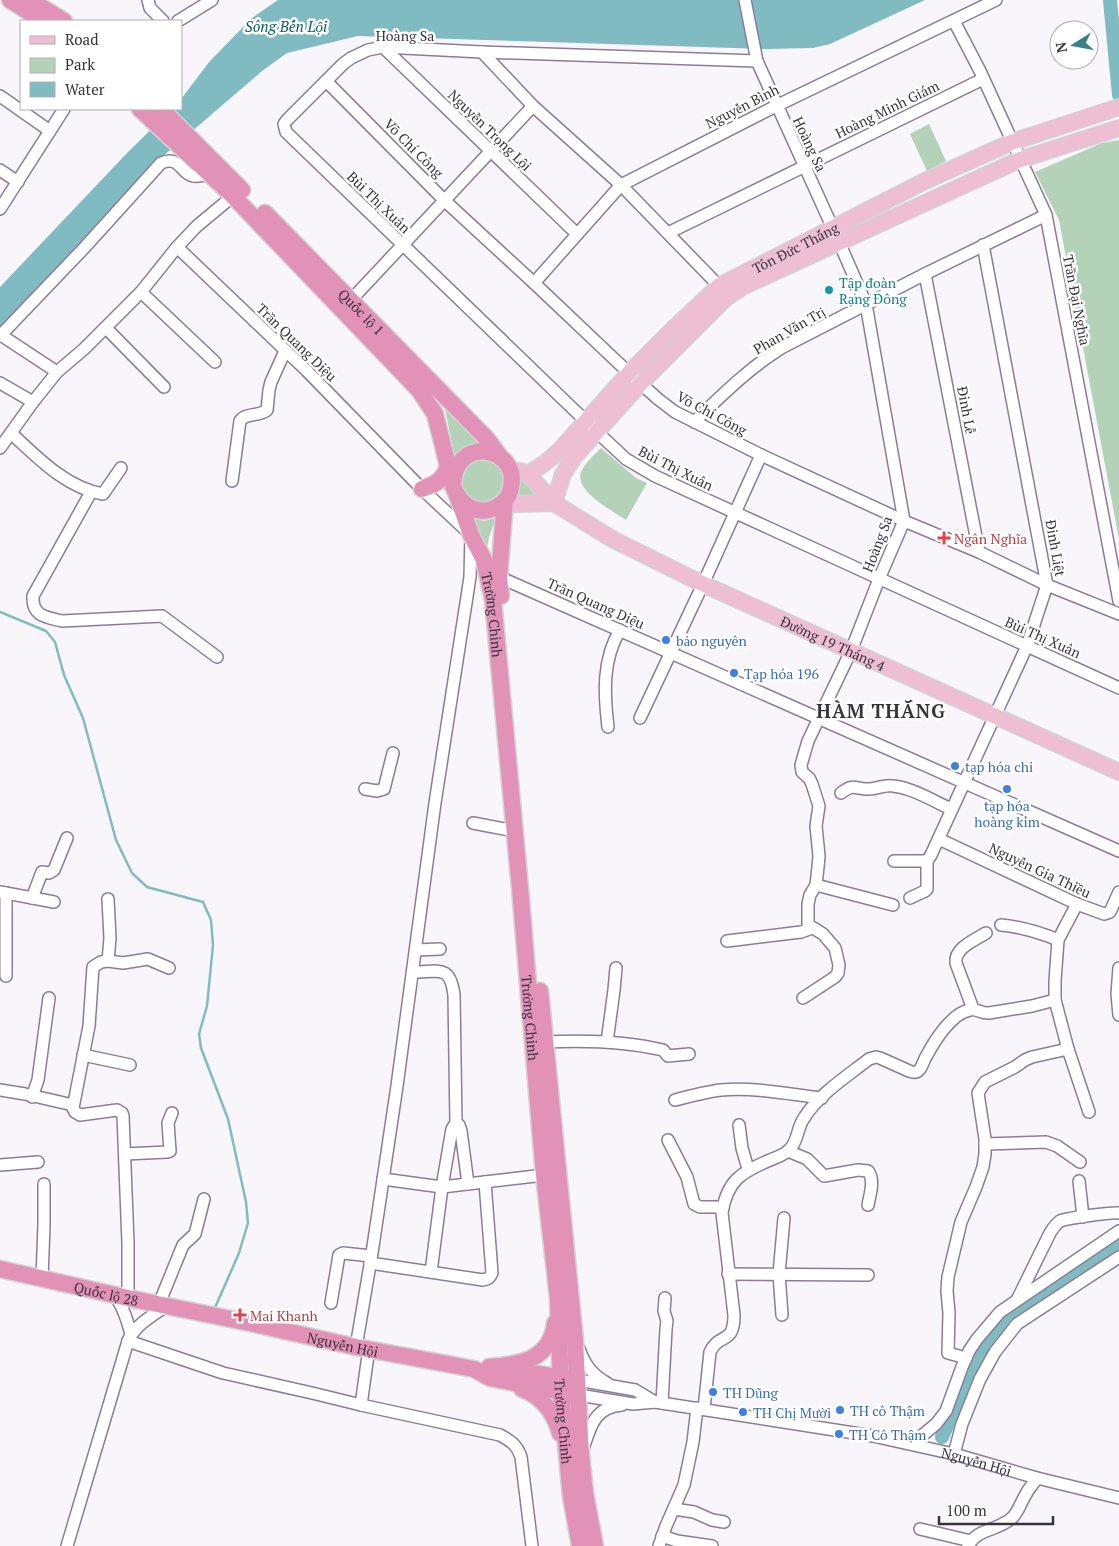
<svg xmlns="http://www.w3.org/2000/svg" width="1119" height="1546" font-family="'PT Serif',serif">
	<style>
		.green { fill: #b4d2b8 }
		.water { fill: #81bbc2 }
		.lines { fill: none; stroke-linecap: round; stroke-linejoin: round }
		.stream { stroke: #81bbc2; stroke-width: 2.5 }
		.river { stroke: #81bbc2; stroke-width: 14 }
		.minor-casing { stroke: #8b7d97; stroke-width: 14 }
		.major-casing { stroke: #d3d2d5; stroke-width: 18 }
		.highway-casing { stroke: #d3d2d5; stroke-width: 19 }
		.minor { stroke: #fff; stroke-width: 11 }
		.major { stroke: #eebed3; stroke-width: 15 }
		.highway { stroke: #e292b6; stroke-width: 16 }
		.culture-dot { fill: #0f9aa8; stroke: #fff; stroke-width: 2 }
		.health-dot { fill: #e0444e; stroke: #fff; stroke-width: 2 }
		.shop-dot { fill: #3f7fe0; stroke: #fff; stroke-width: 2 }
		.labels { text-anchor: middle; dominant-baseline: central; stroke-width: 5; stroke-linejoin: round; paint-order: stroke }
		.street-label { font-size: 14px; fill: #39333e; stroke: #fff }
		.culture-label { font-size: 14px; fill: #0d838f; stroke: #fff; text-anchor: start }
		.health-label { font-size: 14px; fill: #be3a42; stroke: #fff; text-anchor: start }
		.shop-label { font-size: 14px; fill: #366cbe; stroke: #fff; text-anchor: start }
		.water-label { font-size: 15px; font-style: italic; fill: #055d64; stroke: #fff }
		.district-label { font-size: 19px; font-weight: bold; letter-spacing: 1px; fill: #39333e; stroke: #fff }
	</style>
	<rect width="100%" height="100%" fill="#f8f5fb"/>
	<!-- green -->
	<g class="green">
		<path d="M 929,124 L 946,161 L 927,171 L 910,134 Z"/>
		<path d="M 1119,140 L 1119,539 L 1059,220 L 1035,172 L 1102,143 Z"/>
		<path d="M 445,409 L 480,442 L 469,446 L 455,458 Z"/>
		<path d="M 601,448 L 636,478 L 647,483 L 626,520 C 613,511 574,491 581,472 C 585,463 594,455 601,448 Z"/>
		<path d="M 483,459 L 491,460 L 503,469 L 505,490 L 493,503 C 488,503 481,504 477,503 C 460,496 457,473 472,463 C 475,461 479,460 483,459 Z"/>
		<path d="M 520,478 L 540,497 L 515,499 Z"/>
		<path d="M 473,518 L 484,521 L 496,518 L 489,537 L 487,549 Z"/>
	</g>
	<!-- water -->
	<path class="water" d="M 278,0 L 925,0 L 830,44 L 813,48 L 767,49 L 358,36 L 287,53 L 262,71 L 155,163 L 0,332 L 0,287 L 128,152 L 172,109 L 181,109 L 181,99 L 210,61 L 252,18 Z"/>
	<g class="lines">
		<!-- stream -->
		<path class="stream" d="M 0,612 L 46,631 L 55,642 L 64,675 L 83,718 L 116,840 L 132,873 L 147,887 L 203,902 L 211,920 L 213,945 L 207,1006 L 199,1034 L 201,1048 L 228,1119 L 246,1202 L 248,1223 L 239,1253 L 214,1310"/>
		<!-- river -->
		<g class="river">
			<path d="M 1110,0 L 1119,95"/>
			<path d="M 942,1437 L 976,1362 L 991,1338 L 1004,1324 L 1040,1296 L 1119,1241"/>
		</g>
		<defs>
			<g id="minor">
				<path d="M 148,0 L 150,8 L 163,21"/>
				<path d="M 745,0 L 757,61"/>
				<path d="M 178,21 L 212,0"/>
				<path d="M 954,21 L 980,71 L 1046,215 L 1119,601"/>
				<path d="M 383,47 L 577,234"/>
				<path d="M 482,52 L 533,106 L 621,185 L 719,286"/>
				<path d="M 326,81 L 445,201 L 534,283 L 629,373 L 658,399 L 675,412 L 761,455 L 904,521 L 979,552 L 1047,585 L 1119,614"/>
				<path d="M 0,96 L 50,131"/>
				<path d="M 0,170 L 18,182"/>
				<path d="M 233,196 L 197,226 L 177,247 L 307,371 L 422,489 L 471,535 L 470,577 L 435,803 L 397,1086 L 372,1253 L 356,1347"/>
				<path d="M 0,209 L 64,109"/>
				<path d="M 668,233 L 983,79"/>
				<path d="M 925,274 L 979,552"/>
				<path d="M 534,283 L 621,185 L 776,106 L 996,0"/>
				<path d="M 141,292 L 215,362"/>
				<path d="M 351,300 L 533,106"/>
				<path d="M 106,328 L 164,387"/>
				<path d="M 1,335 L 57,372"/>
				<path d="M 0,336 L 85,247 L 161,163 C 180,155 180,173 193,176 C 198,177 205,175 210,174"/>
				<path d="M 0,383 L 33,402"/>
				<path d="M 694,422 C 721,396 748,369 781,348 L 925,274 L 1046,215"/>
				<path d="M 11,433 C 37,457 66,488 103,494 L 121,468"/>
				<path d="M 0,448 L 33,402 L 57,372 L 84,349 L 141,292 L 177,247"/>
				<path d="M 232,481 L 240,421 C 246,412 259,417 267,410 L 269,390 L 271,382 L 285,351"/>
				<path d="M 91,492 L 33,596 C 32,616 45,617 62,621 L 162,616 L 217,657"/>
				<path d="M 499,577 L 1119,851"/>
				<path d="M 640,718 L 703,584 L 761,455"/>
				<path d="M 608,727 C 604,694 602,660 620,630"/>
				<path d="M 365,789 L 377,791 L 384,789 L 393,753"/>
				<path d="M 841,793 C 853,784 853,788 866,789 C 875,790 884,784 893,786 C 913,788 933,801 951,809"/>
				<path d="M 473,823 L 515,831"/>
				<path d="M 939,839 L 1077,904 L 1104,914 L 1110,912 L 1119,892"/>
				<path d="M 894,861 L 927,861 L 931,855 L 1027,646 L 1047,585 L 983,245"/>
				<path d="M 816,885 L 893,905"/>
				<path d="M 0,892 L 54,902"/>
				<path d="M 6,893 L 6,976"/>
				<path d="M 32,898 L 42,872 L 49,873 L 54,870 L 67,838"/>
				<path d="M 910,898 L 925,891 L 927,889 L 927,861"/>
				<path d="M 1077,904 L 1058,940 L 1055,981 L 1055,1000 L 1068,1049 L 1089,1112"/>
				<path d="M 1001,925 C 1022,927 1039,932 1058,940"/>
				<path d="M 727,941 L 801,932 L 812,928"/>
				<path d="M 416,950 L 440,949"/>
				<path d="M 108,961 L 110,938 L 108,899"/>
				<path d="M 1119,968 L 1117,994 L 1119,1015"/>
				<path d="M 413,972 C 439,972 450,964 454,995 L 456,1123 L 452,1129 L 442,1187 L 431,1272"/>
				<path d="M 803,998 L 835,977 L 838,973 L 839,965 L 835,948 L 823,934 L 810,926 L 808,923 L 808,904 L 810,895 L 816,885 L 818,867 L 819,856 L 816,826 L 819,806 L 812,784 L 809,778 L 802,772 L 801,765 L 808,741 L 851,651 L 879,579 L 904,521 L 866,304 L 839,242 L 757,61 L 482,52 L 383,47 L 368,50 L 351,58 L 343,64 L 287,120 L 284,124 L 286,132 L 597,432 L 626,459 L 655,476 L 1119,688"/>
				<path d="M 973,1009 L 956,963 C 954,948 975,940 986,933"/>
				<path d="M 544,1042 C 583,1040 625,1041 663,1050 L 668,1056 L 689,1054"/>
				<path d="M 607,1042 L 614,990 L 616,968"/>
				<path d="M 83,1055 L 130,1065"/>
				<path d="M 0,1090 L 25,1094 L 73,1105"/>
				<path d="M 32,1097 L 38,1080 L 49,998"/>
				<path d="M 675,1100 C 690,1096 705,1092 721,1090 C 755,1087 788,1094 822,1098"/>
				<path d="M 456,1123 L 459,1125 L 461,1131 L 468,1184"/>
				<path d="M 739,1125 L 742,1148 L 748,1169"/>
				<path d="M 668,1140 L 687,1177 L 694,1204 L 700,1207 L 723,1207"/>
				<path d="M 985,1144 L 1046,1142 L 1057,1146 L 1080,1162"/>
				<path d="M 788,1151 L 807,1159 L 824,1176 L 858,1170 L 868,1171 C 875,1180 870,1194 868,1205"/>
				<path d="M 125,1154 L 167,1152 L 170,1151 L 168,1123 L 172,1113"/>
				<path d="M 0,1165 L 38,1162"/>
				<path d="M 383,1179 L 442,1187 L 544,1175"/>
				<path d="M 1079,1181 L 1083,1217"/>
				<path d="M 370,1263 L 483,1280 C 488,1279 490,1278 492,1273 L 485,1182"/>
				<path d="M 728,1274 L 868,1275"/>
				<path d="M 42,1279 L 44,1224 L 44,1184"/>
				<path d="M 114,1295 C 123,1306 127,1320 131,1334"/>
				<path d="M 128,1298 L 128,1243 L 123,1116 L 122,1113 L 117,1110 L 80,1115 L 75,1112 L 73,1108 L 89,1026 L 93,967 L 101,962 L 108,961 L 123,963 L 148,959 L 169,968"/>
				<path d="M 1018,1298 L 1050,1233 C 1053,1228 1056,1224 1060,1221 C 1068,1218 1111,1212 1119,1213"/>
				<path d="M 331,1303 L 339,1255 L 343,1253 L 371,1256"/>
				<path d="M 159,1304 L 183,1245 L 195,1234 L 204,1199"/>
				<path d="M 782,1315 L 779,1274 L 784,1218"/>
				<path d="M 128,1341 L 223,1373 L 312,1393 L 361,1405 L 500,1435 C 511,1441 517,1445 521,1457 L 532,1546"/>
				<path d="M 579,1349 C 585,1365 592,1375 607,1383"/>
				<path d="M 966,1358 L 948,1353 L 949,1313 L 947,1291 L 948,1277 L 961,1222 L 976,1187 L 983,1167 L 985,1154 L 985,1139 L 978,1093 L 985,1082 L 1015,1067 L 1025,1060 L 1032,1057 L 1068,1049"/>
				<path d="M 578,1380 L 635,1390 L 655,1402"/>
				<path id="s1" d="M 579,1395 L 633,1404 L 655,1402 L 873,1436 L 954,1454 L 1037,1478 L 1119,1498"/>
				<path d="M 662,1403 L 666,1329 L 667,1321 L 664,1311 L 665,1298"/>
				<path d="M 361,1405 L 369,1348"/>
				<path d="M 704,1409 L 710,1352 C 719,1332 734,1346 734,1315 L 722,1213 C 727,1180 742,1172 770,1160 C 777,1157 785,1155 790,1149 C 798,1141 797,1128 804,1118 C 819,1094 846,1077 869,1059 L 876,1057 L 880,1058 L 909,1071 C 914,1073 917,1073 920,1069 C 923,1065 924,1059 927,1055 C 935,1040 952,1013 970,1010 C 976,1008 982,1014 989,1013 L 1032,1006 L 1055,1000"/>
				<path d="M 912,1444 L 936,1424 L 946,1411 L 962,1367 L 969,1351 L 977,1339 L 1000,1312 L 1119,1231"/>
				<path d="M 584,1446 C 591,1424 596,1407 622,1405"/>
				<path d="M 954,1454 L 962,1424 L 980,1379 L 995,1352 L 1017,1324 L 1119,1257"/>
				<path d="M 674,1509 L 694,1512 L 712,1520 L 724,1522"/>
				<path d="M 920,1529 L 971,1541"/>
				<path d="M 662,1536 L 677,1541 L 712,1546"/>
				<path d="M 67,1546 L 128,1341 C 135,1325 153,1315 168,1305"/>
				<path d="M 659,1546 L 666,1526 L 684,1485 L 693,1442 L 697,1408"/>
				<path d="M 968,1546 C 977,1528 999,1531 1013,1517 C 1019,1510 1021,1502 1026,1494 C 1029,1488 1034,1483 1037,1478"/>
			</g>
			<g id="major">
				<path id="s2" d="M 520,471 L 528,474 L 554,503 L 614,540 L 703,584 L 1119,772"/>
				<path id="s3" d="M 528,474 L 545,463 L 559,451 L 629,373 L 672,330 L 719,286 L 925,181 L 1012,142 L 1119,107"/>
				<path d="M 554,503 L 563,474 L 574,457 L 641,383 L 726,298 L 742,287 L 1019,160 L 1119,128"/>
				<path d="M 498,506 L 515,504 L 554,503"/>
			</g>
			<g id="highway">
				<path d="M 10,0 L 40,19"/>
				<path d="M 30,0 L 64,21"/>
				<path d="M 140,109 L 233,196 L 419,390 L 435,414 L 453,486 C 460,505 478,518 498,506 C 505,502 510,495 511,487 C 520,447 454,433 453,486"/>
				<path d="M 161,109 L 242,190"/>
				<path id="s4" d="M 265,213 L 487,439 L 501,458"/>
				<path d="M 422,489 C 436,484 442,481 448,467"/>
				<path id="s5" d="M 457,495 L 471,535 L 484,560 L 493,600 L 520,888 L 544,1175 L 558,1298 L 561,1392 L 571,1497 L 580,1546"/>
				<path d="M 501,596 L 499,577 L 505,500"/>
				<path d="M 540,991 L 575,1341 L 581,1455 L 585,1493 L 595,1546"/>
				<path id="s6" d="M 0,1269 L 128,1298 L 250,1323 L 356,1347 L 474,1369 L 490,1378 L 571,1394"/>
				<path d="M 489,1367 C 521,1365 551,1359 555,1323"/>
				<path d="M 505,1369 L 570,1379"/>
				<path d="M 522,1389 C 542,1396 555,1414 560,1433"/>
			</g>
		</defs>
		<!-- minor casing -->
		<use href="#minor" class="minor-casing"/>
		<!-- major casing -->
		<use href="#major" class="major-casing"/>
		<!-- highway casing -->
		<use href="#highway" class="highway-casing"/>
		<!-- minor -->
		<use href="#minor" class="minor"/>
		<!-- major -->
		<use href="#major" class="major"/>
		<!-- highway -->
		<use href="#highway" class="highway"/>
	</g>
	<!-- markers -->
	<circle class="culture-dot" cx="829" cy="290" r="5"/>
	<g class="health-dot">
		<path d="M941.5 530.5h5v5h5v5h-5v5h-5v-5h-5v-5h5z"/>
		<path d="M237.5 1307.5h5v5h5v5h-5v5h-5v-5h-5v-5h5z"/>
	</g>
	<g class="shop-dot">
		<circle cx="666" cy="640" r="5"/>
		<circle cx="734" cy="673" r="5"/>
		<circle cx="955" cy="766" r="5"/>
		<circle cx="1007" cy="789" r="5"/>
		<circle cx="713" cy="1392" r="5"/>
		<circle cx="840" cy="1410" r="5"/>
		<circle cx="743" cy="1412" r="5"/>
		<circle cx="839" cy="1434" r="5"/>
	</g>
	<g class="labels">
		<!-- street labels -->
		<g class="street-label">
			<text x="405" y="35">Hoàng Sa</text>
			<text transform="translate(742 106) rotate(-27)">Nguyễn Bình</text>
			<text transform="translate(887 109) rotate(-26)">Hoàng Minh Giám</text>
			<text transform="translate(490 130) rotate(44)">Nguyễn Trọng Lội</text>
			<text transform="translate(810 144) rotate(65)">Hoàng Sa</text>
			<text transform="translate(414 148) rotate(45)">Võ Chí Công</text>
			<text transform="translate(379 202) rotate(44)">Bùi Thị Xuân</text>
			<text stroke="none"><textPath href="#s3" startOffset="354">Tôn Đức Thắng</textPath></text>
			<text transform="translate(1077 300) rotate(79)">Trần Đại Nghĩa</text>
			<text stroke="none"><textPath href="#s4" startOffset="138">Quốc lộ 1</textPath></text>
			<text transform="translate(789 330) rotate(-30)">Phan Văn Trị</text>
			<text transform="translate(297 342) rotate(44)">Trần Quang Diệu</text>
			<text transform="translate(967 410) rotate(79)">Đinh Lễ</text>
			<text transform="translate(712 413) rotate(28)">Võ Chí Công</text>
			<text transform="translate(676 468) rotate(27)">Bùi Thị Xuân</text>
			<text transform="translate(877 544) rotate(-69)">Hoàng Sa</text>
			<text transform="translate(1056 548) rotate(80)">Đinh Liệt</text>
			<text transform="translate(596 603) rotate(24)">Trần Quang Diệu</text>
			<text stroke="none"><textPath href="#s5" startOffset="126">Trường Chinh</textPath></text>
			<text transform="translate(1043 637) rotate(24)">Bùi Thị Xuân</text>
			<text stroke="none"><textPath href="#s2" startOffset="360">Đường 19 Tháng 4</textPath></text>
			<text transform="translate(1040 870) rotate(25)">Nguyễn Gia Thiều</text>
			<text stroke="none"><textPath href="#s5" startOffset="531">Trường Chinh</textPath></text>
			<text stroke="none"><textPath href="#s6" startOffset="109">Quốc lộ 28</textPath></text>
			<text stroke="none"><textPath href="#s6" startOffset="351">Nguyễn Hội</textPath></text>
			<text stroke="none"><textPath href="#s5" startOffset="936">Trường Chinh</textPath></text>
			<text stroke="none"><textPath href="#s1" startOffset="404">Nguyễn Hội</textPath></text>
		</g>
		<!-- culture labels -->
		<g class="culture-label">
			<text x="839" y="282">Tập đoàn<tspan x="839" dy="16">Rạng Đông</tspan></text>
		</g>
		<!-- health labels -->
		<g class="health-label">
			<text x="954" y="538">Ngân Nghĩa</text>
			<text x="250" y="1315">Mai Khanh</text>
		</g>
		<!-- shop labels -->
		<g class="shop-label">
			<text x="676" y="640">bảo nguyên</text>
			<text x="744" y="673">Tạp hóa 196</text>
			<text x="965" y="766">tạp hóa chi</text>
			<text x="1007" y="805" text-anchor="middle">tạp hóa<tspan x="1007" dy="16">hoàng kim</tspan></text>
			<text x="723" y="1392">TH Dũng</text>
			<text x="850" y="1410">TH cô Thậm</text>
			<text x="753" y="1412">TH Chị Mười</text>
			<text x="849" y="1434">TH Cô Thậm</text>
		</g>
		<!-- water labels -->
		<g class="water-label">
			<text x="286" y="26">Sông Bến Lội</text>
		</g>
		<!-- district labels -->
		<g class="district-label">
			<text x="881" y="710">HÀM THẮNG</text>
		</g>
	</g>
	<!-- legend -->
	<rect x="20" y="20" width="162" height="90" fill="#ffffff" stroke="#b0adb2"/>
	<rect x="30" y="36" width="25" height="8" fill="#eebed3" stroke="#b0adb2"/>
	<text x="65" y="45" font-size="15" fill="#39333e">Road</text>
	<rect x="30" y="58" width="25" height="15" fill="#b4d2b8" stroke="#b0adb2"/>
	<text x="65" y="70" font-size="15" fill="#39333e">Park</text>
	<rect x="30" y="82" width="25" height="15" fill="#81bbc2" stroke="#b0adb2"/>
	<text x="65" y="95" font-size="15" fill="#39333e">Water</text>
	<!-- north arrow -->
	<g transform="translate(1074 45) rotate(259)"><circle r="24" fill="#ffffff" stroke="#b0adb2"/>
	<path d="M0-4L9 19L0 12L-9 19Z" fill="#398187"/>
	<text y="-8" font-size="14" font-weight="bold" text-anchor="middle" fill="#39333e">N</text>
	</g>
	<!-- scale -->
	<path d="M939 1516v8h114v-8" fill="none" stroke="#39333e" stroke-width="2.5"/>
	<text x="946" y="1516" font-size="15" fill="#39333e" stroke="#ffffff" stroke-width="4" paint-order="stroke">100 m</text>
</svg>
